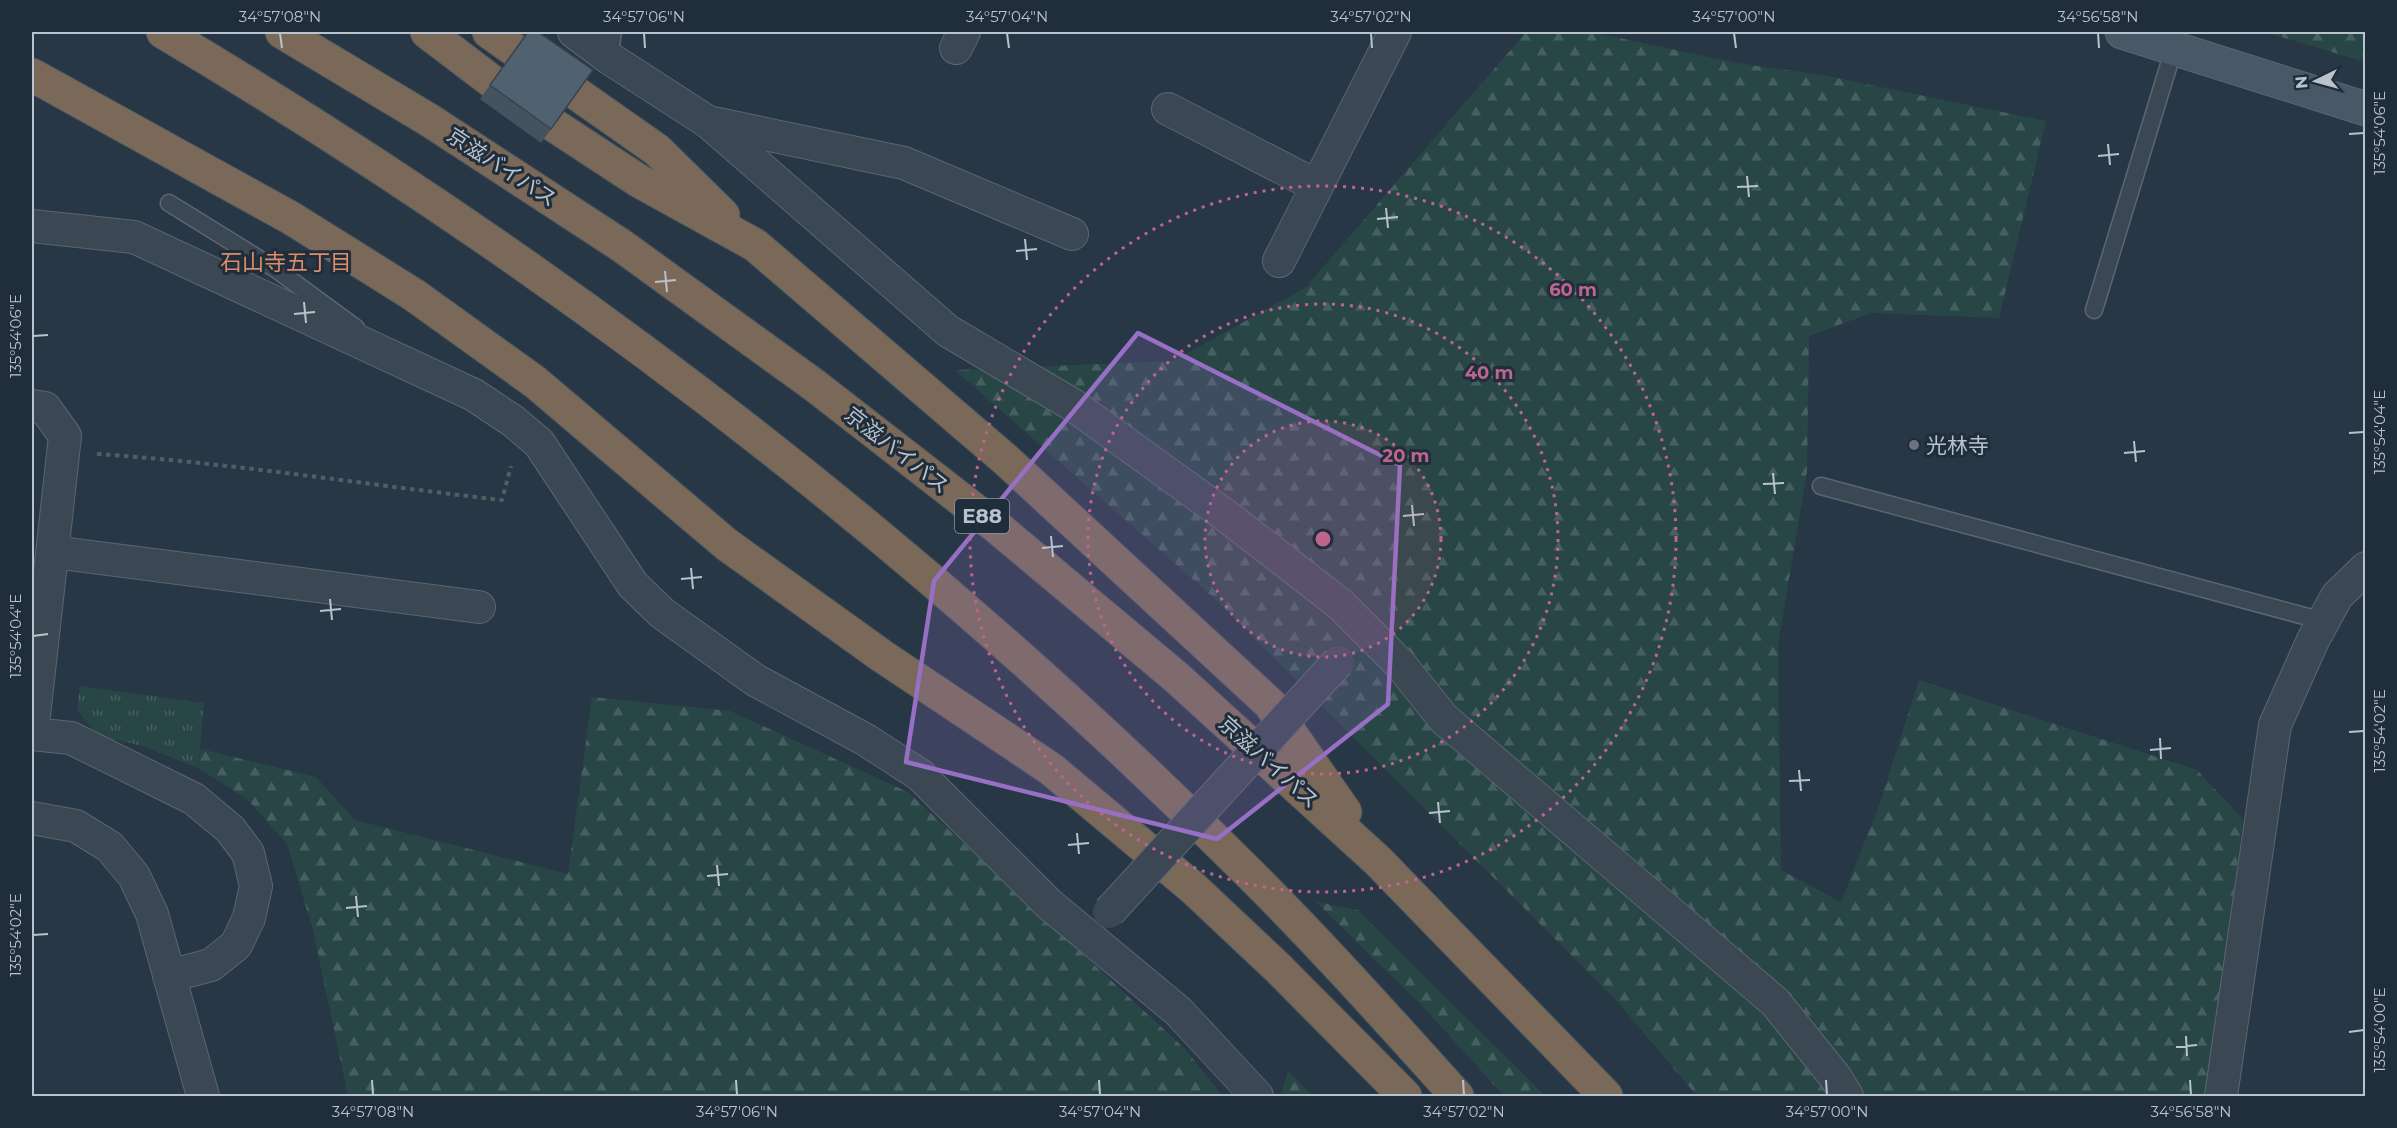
<svg xmlns="http://www.w3.org/2000/svg" width="2397" height="1128" font-family="Montserrat,'Noto Sans JP',sans-serif">
	<style>
		.forest { fill: url(#forest-firs) }
		.park { fill: url(#park-tufts) }
		.lines { fill: none; stroke-linecap: round; stroke-linejoin: round }
		.lane-casing { stroke: #5a6672; stroke-width: 19 }
		.street-casing { stroke: #5a6672; stroke-width: 34 }
		.secondary-casing { stroke: #5a6672; stroke-width: 35 }
		.highway-casing { stroke: #46535f; stroke-width: 35 }
		.path { stroke: #496364; stroke-width: 4; stroke-dasharray: 4.5 4.5; stroke-linecap: butt }
		.lane { stroke: #3b4854; stroke-width: 16 }
		.street { stroke: #3b4854; stroke-width: 32 }
		.secondary { stroke: #495867; stroke-width: 33 }
		.highway { stroke: #7a6958; stroke-width: 33 }
		.street-bridge-casing { stroke: #5a6672; stroke-width: 34; stroke-linecap: butt }
		.street-bridge { stroke: #3b4854; stroke-width: 32 }
		.wall { fill: #455360 }
		.building { fill: #506170; stroke: #38444e; stroke-width: 1.5 }
		.marked { fill: #9770c6; fill-opacity: 0.2; stroke: #9770c6; stroke-width: 4.5; stroke-linejoin: round }
		.ticks { fill: none; stroke: #b9c3ce; stroke-width: 2 }
		.ring { fill: none; stroke: #be658f; stroke-width: 3; stroke-dasharray: 3 6 }
		.worship-dot { fill: #6b7280; stroke: #202d3a; stroke-width: 2 }
		.labels { text-anchor: middle; dominant-baseline: central; stroke-width: 6; stroke-linejoin: round; paint-order: stroke }
		.shield { fill: #202d3a; stroke: #8b96a2; stroke-width: 1.5 }
		.shield-label { font-size: 20px; font-weight: bold; fill: #b9c3ce }
		.street-label { font-size: 21px; fill: #b9c3ce; stroke: #202d3a }
		.poi-label { font-size: 21px; fill: #b9c3ce; stroke: #202d3a; text-anchor: start }
		.neighbourhood-label { font-size: 22px; fill: #da8d68; stroke: #202d3a }
		.centre { fill: #be658f; stroke: #202d3a; stroke-width: 3 }
		.ring-label { font-size: 18px; text-anchor: middle; font-weight: bold; fill: #be658f; stroke: #202d3a; stroke-width: 6; stroke-linejoin: round; paint-order: stroke }
		.neatline { fill: none; stroke: #b9c3ce; stroke-width: 2 }
		.ticks-label { font-size: 15px; text-anchor: middle; fill: #b9c3ce }
	</style>
	<defs>
		<pattern id="forest-firs" width="22" height="20" patternUnits="userSpaceOnUse" patternTransform="scale(1.5)"><rect width="22" height="20" fill="#294646"/><path d="M5 1l3.5 6h-7zM16 11l3.5 6h-7z" fill="#465f60"/></pattern>
		<pattern id="park-tufts" width="24" height="20" patternUnits="userSpaceOnUse" patternTransform="scale(1.5)"><rect width="24" height="20" fill="#294646"/><path d="M3 7l-1-3M5 7V3M7 7l1-3M15 17l-1-3M17 17v-4M19 17l1-3" fill="none" stroke="#465f60"/></pattern>
	</defs>
	<rect width="100%" height="100%" fill="#273745"/>
	<!-- forest -->
	<g class="forest">
		<path d="M 1526,32 L 1591,32 L 1737,63 L 1822,75 L 2046,121 L 1999,318 L 1871,313 L 1809,336 L 1807,471 L 1778,645 L 1781,870 L 1841,902 L 1880,803 L 1919,680 L 2197,770 L 2243,819 L 2208,1096 L 1697,1096 L 1615,999 L 1213,597 L 955,370 L 1173,361 L 1305,288 Z"/>
		<path d="M 2265,32 L 2365,32 L 2365,62 Z"/>
		<path d="M 592,697 L 730,711 L 908,792 L 1185,1049 L 1223,1096 L 348,1096 L 313,930 L 287,844 L 247,799 L 198,768 L 201,749 L 316,777 L 355,820 L 568,874 Z"/>
		<path d="M 1316,902 L 1358,910 L 1545,1096 L 1504,1096 L 1425,1009 Z"/>
		<path d="M 1288,1071 L 1312,1096 L 1280,1096 Z"/>
	</g>
	<!-- park -->
	<path class="park" d="M 80,686 L 204,703 L 198,768 L 143,746 L 97,736 L 77,709 Z"/>
	<g class="lines">
		<defs>
			<g id="lane">
				<path d="M 609,58 L 613,32"/>
				<path d="M 169,203 L 277,270 L 356,328"/>
				<path d="M 2094,310 L 2174,48"/>
				<path d="M 1821,486 L 2323,621"/>
			</g>
			<g id="street">
				<path d="M 574,32 L 609,58 L 708,122 L 904,163 L 1072,234"/>
				<path d="M 956,48 L 964,32"/>
				<path d="M 1168,109 L 1315,185"/>
				<path d="M 708,122 L 948,331 L 1073,405 L 1225,515 L 1340,604 L 1400,664 L 1444,719 L 1775,1002 L 1836,1078 L 1847,1096"/>
				<path d="M 32,226 L 134,237 L 474,395 L 513,421 L 539,443 L 633,585 L 662,613 L 755,680 L 866,740 L 920,775 L 1049,904 L 1178,1011 L 1257,1096"/>
				<path d="M 1279,261 L 1395,32"/>
				<path d="M 32,406 L 45,408 L 65,436 L 32,734"/>
				<path d="M 53,552 L 479,607"/>
				<path d="M 32,734 L 71,738 L 194,799 L 230,829 L 248,853 L 256,886 L 249,918 L 236,945 L 211,965 L 169,976"/>
				<path d="M 32,818 L 76,826 L 110,847 L 134,876 L 152,914 L 203,1096"/>
				<path d="M 2221,1096 L 2275,725 L 2313,640 L 2337,596 L 2366,568"/>
			</g>
			<path id="secondary" d="M 2122,32 L 2366,109"/>
			<g id="highway">
				<path d="M 163,32 C 561,268 929,552 1256,880 C 1325,949 1391,1023 1457,1096"/>
				<path d="M 282,32 L 429,120 L 622,246 L 814,385 L 998,528 L 1176,677 L 1378,861 L 1606,1096"/>
				<path d="M 427,32 L 523,105 L 639,181 L 755,245 L 1006,460 L 1270,704 L 1345,812"/>
				<path d="M 489,32 L 657,150 L 723,215"/>
				<path d="M 32,75 L 291,218 L 414,295 L 535,382 L 726,544 L 882,656 L 1051,769 L 1193,888 L 1278,968 L 1405,1096"/>
			</g>
		</defs>
		<!-- lane casing -->
		<use href="#lane" class="lane-casing"/>
		<!-- street casing -->
		<use href="#street" class="street-casing"/>
		<!-- secondary casing -->
		<use href="#secondary" class="secondary-casing"/>
		<!-- highway casing -->
		<use href="#highway" class="highway-casing"/>
		<!-- path -->
		<path class="path" d="M 97,454 C 233,463 367,485 502,500 L 511,466"/>
		<!-- lane -->
		<use href="#lane" class="lane"/>
		<!-- street -->
		<use href="#street" class="street"/>
		<!-- secondary -->
		<use href="#secondary" class="secondary"/>
		<!-- highway -->
		<use href="#highway" class="highway"/>
		<defs>
			<path id="street-bridge" d="M 1109,912 L 1338,662"/>
		</defs>
		<!-- street-bridge casing -->
		<use href="#street-bridge" class="street-bridge-casing"/>
		<!-- street-bridge -->
		<use href="#street-bridge" class="street-bridge"/>
	</g>
	<!-- wall -->
	<path class="wall" d="M 528,32 L 593,70 L 541,143 L 480,99 Z"/>
	<!-- building -->
	<path class="building" d="M 528,32 L 538,32 L 593,70 L 551,129 L 490,85 Z"/>
	<!-- marked area -->
	<path class="marked" d="M 1138,333 L 1400,465 L 1388,704 L 1217,839 L 906,762 L 934,581 Z"/>
	<!-- ticks -->
	<path class="ticks" d="M 280,33 L 282,48M 644,33 L 645,48M 1007,33 L 1009,48M 1371,33 L 1372,48M 1734,33 L 1736,48M 2098,33 L 2099,48M 2349,134 L 2364,133M 2108,144 L 2110,165M 2098,156 L 2119,154M 1747,176 L 1749,197M 1737,187 L 1758,186M 1386,208 L 1388,228M 1377,219 L 1398,217M 1025,239 L 1027,260M 1016,251 L 1037,249M 665,271 L 667,292M 655,282 L 676,280M 304,302 L 306,323M 294,314 L 315,312M 33,336 L 48,335M 2349,433 L 2364,432M 2134,441 L 2136,462M 2124,453 L 2145,451M 1773,473 L 1775,494M 1763,484 L 1784,483M 1412,505 L 1414,526M 1403,516 L 1424,514M 1051,536 L 1053,557M 1042,548 L 1063,546M 691,568 L 693,589M 681,579 L 702,577M 330,599 L 332,620M 320,611 L 341,609M 33,636 L 48,634M 2349,732 L 2364,731M 2160,738 L 2161,759M 2150,750 L 2171,748M 1799,770 L 1801,791M 1789,781 L 1810,780M 1438,802 L 1440,823M 1429,813 L 1450,811M 1077,833 L 1079,854M 1068,845 L 1089,843M 717,865 L 719,886M 707,876 L 728,874M 356,896 L 358,917M 346,908 L 367,906M 33,935 L 48,934M 2349,1032 L 2364,1030M 2186,1036 L 2187,1056M 2176,1047 L 2197,1045M 372,1080 L 373,1095M 736,1080 L 737,1095M 1099,1080 L 1100,1095M 1463,1080 L 1464,1095M 1826,1080 L 1827,1095M 2190,1080 L 2191,1095"/>
	<!-- distance rings -->
	<circle cx="1323" cy="539" r="118" fill="#be658f" fill-opacity=".12"/>
	<g class="ring">
		<circle cx="1323" cy="539" r="118"/>
		<circle cx="1323" cy="539" r="235"/>
		<circle cx="1323" cy="539" r="353"/>
	</g>
	<!-- markers -->
	<circle class="worship-dot" cx="1914" cy="445" r="6"/>
	<g class="labels">
		<!-- shield labels -->
		<rect class="shield" x="955" y="499" width="54" height="34" rx="4.5"/>
		<g class="shield-label">
			<text x="982" y="516">E88</text>
		</g>
		<!-- street labels -->
		<g class="street-label">
			<text transform="translate(502 167) rotate(33)">京滋バイパス</text>
			<text transform="translate(897 450) rotate(38)">京滋バイパス</text>
			<text transform="translate(1269 762) rotate(42)">京滋バイパス</text>
		</g>
		<!-- poi labels -->
		<g class="poi-label">
			<text x="1926" y="445">光林寺</text>
		</g>
		<!-- neighbourhood labels -->
		<g class="neighbourhood-label">
			<text x="286" y="262">石山寺五丁目</text>
		</g>
	</g>
	<circle cx="1323" cy="539" r="9" class="centre"/>
	<g class="ring-label">
		<text x="1573" y="296">60 m</text>
		<text x="1489" y="379">40 m</text>
		<text x="1406" y="462">20 m</text>
	</g>
	<!-- border -->
	<rect width="2397" height="1128" fill="none" stroke="#202d3a" stroke-width="66"/>
	<!-- north arrow -->
	<g transform="translate(2316 81) rotate(265)" stroke="#202d3a" stroke-width="4.5" paint-order="stroke">
	<path d="M0-4.5L10 22L0 15L-10 22Z" fill="#b9c3ce"/>
	<text y="-9" font-size="16" font-weight="bold" text-anchor="middle" fill="#b9c3ce">N</text>
	</g>
	<rect x="33" y="33" width="2331" height="1062" class="neatline"/>
	<g class="ticks-label">
		<text x="280" y="22">34°57'08"N</text>
		<text x="644" y="22">34°57'06"N</text>
		<text x="1007" y="22">34°57'04"N</text>
		<text x="1371" y="22">34°57'02"N</text>
		<text x="1734" y="22">34°57'00"N</text>
		<text x="2098" y="22">34°56'58"N</text>
		<text transform="translate(2380 133) rotate(-90)" y="5">135°54'06"E</text>
		<text transform="translate(16 336) rotate(-90)" y="5">135°54'06"E</text>
		<text transform="translate(2380 432) rotate(-90)" y="5">135°54'04"E</text>
		<text transform="translate(16 636) rotate(-90)" y="5">135°54'04"E</text>
		<text transform="translate(2380 731) rotate(-90)" y="5">135°54'02"E</text>
		<text transform="translate(16 935) rotate(-90)" y="5">135°54'02"E</text>
		<text transform="translate(2380 1030) rotate(-90)" y="5">135°54'00"E</text>
		<text x="373" y="1117">34°57'08"N</text>
		<text x="737" y="1117">34°57'06"N</text>
		<text x="1100" y="1117">34°57'04"N</text>
		<text x="1464" y="1117">34°57'02"N</text>
		<text x="1827" y="1117">34°57'00"N</text>
		<text x="2191" y="1117">34°56'58"N</text>
	</g>
</svg>
